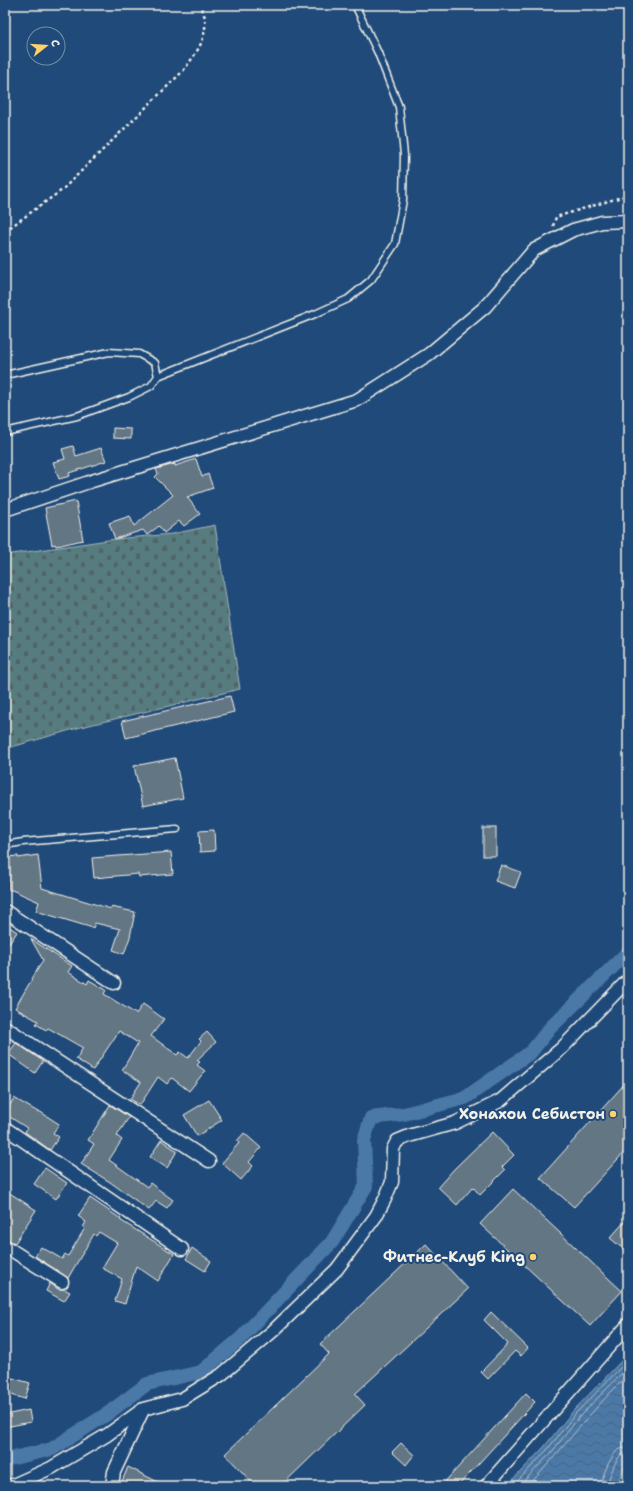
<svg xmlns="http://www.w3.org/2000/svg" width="633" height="1491" font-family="'Shantell Sans',sans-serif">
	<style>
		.cemetery { fill: url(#cemetery-stones); stroke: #a6b6b4 }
		.water { fill: url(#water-waves); stroke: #8fa9c1 }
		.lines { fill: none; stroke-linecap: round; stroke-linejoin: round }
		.shore { stroke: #b1c1ce; stroke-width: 1 }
		.canal { stroke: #4c79a7; stroke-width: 14 }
		.building { fill: #647684; stroke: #f4f1e8 }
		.lane-casing { stroke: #f4f1e8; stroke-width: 9 }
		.street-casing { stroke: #f4f1e8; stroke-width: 15 }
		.path { stroke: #f4f1e8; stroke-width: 2.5; stroke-dasharray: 3 3; stroke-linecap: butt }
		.lane { stroke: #1f4a7a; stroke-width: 6 }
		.street { stroke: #1f4a7a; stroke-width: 12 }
		.poi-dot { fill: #ffd166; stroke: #1f4a7a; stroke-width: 1.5 }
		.labels { text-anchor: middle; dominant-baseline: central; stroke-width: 4; stroke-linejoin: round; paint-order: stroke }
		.poi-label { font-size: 15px; font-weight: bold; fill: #f4f1e8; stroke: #1f4a7a; text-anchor: end }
	</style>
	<defs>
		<pattern id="cemetery-stones" width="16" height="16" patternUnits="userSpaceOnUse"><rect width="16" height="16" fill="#577b80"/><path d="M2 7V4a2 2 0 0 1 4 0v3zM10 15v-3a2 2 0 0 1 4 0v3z" fill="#516466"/></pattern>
		<pattern id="water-waves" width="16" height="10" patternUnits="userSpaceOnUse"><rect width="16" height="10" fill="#4c79a7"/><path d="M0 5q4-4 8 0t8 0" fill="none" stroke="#4b637b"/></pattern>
	</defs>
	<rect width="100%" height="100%" fill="#1f4a7a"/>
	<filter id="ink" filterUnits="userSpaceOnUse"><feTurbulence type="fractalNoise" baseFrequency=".025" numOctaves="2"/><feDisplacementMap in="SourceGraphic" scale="8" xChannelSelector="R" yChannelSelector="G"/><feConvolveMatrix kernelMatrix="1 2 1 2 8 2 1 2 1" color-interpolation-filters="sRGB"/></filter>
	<g filter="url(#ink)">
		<!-- cemetery -->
		<path class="cemetery" d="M 215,525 L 240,689 L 81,727 L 5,749 L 5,555 L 115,539 L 172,534 Z"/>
		<!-- water -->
		<path class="water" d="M 628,1354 L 628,1459 L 616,1486 L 507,1486 L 544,1447 L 573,1411 Z"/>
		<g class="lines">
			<!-- shore -->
			<g class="shore">
				<path d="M 513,1486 L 547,1450 L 576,1413 L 628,1360"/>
				<path d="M 519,1486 L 551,1453 L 580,1416 L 628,1367"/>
				<path d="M 528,1486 C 562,1450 592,1409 628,1375"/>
				<path d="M 601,1486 C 601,1478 610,1458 616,1452 C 619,1449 623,1448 628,1447"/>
				<path d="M 607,1486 C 608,1480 616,1458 621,1455 C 624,1453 625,1454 628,1453"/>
			</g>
			<!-- canal -->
			<path class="canal" d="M 5,1460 L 52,1449 L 107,1414 L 147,1384 L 201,1372 L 241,1338 L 332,1242 L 366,1186 L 364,1140 L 371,1118 L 404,1114 L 465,1098 L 531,1052 L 550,1028 L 628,952"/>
		</g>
		<!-- building -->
		<g class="building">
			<path d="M 113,428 L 131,429 L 131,439 L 113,438 Z"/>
			<path d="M 73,446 L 76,456 L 101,448 L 106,461 L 69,473 L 70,476 L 59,479 L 53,462 L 65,459 L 62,449 Z"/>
			<path d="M 196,459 L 202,477 L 208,474 L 213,488 L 187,497 L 200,514 L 184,526 L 179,521 L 164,533 L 159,526 L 147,535 L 143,530 L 115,539 L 109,523 L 130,516 L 134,526 L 173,495 L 155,477 L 158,474 L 156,469 L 175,464 L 175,466 Z"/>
			<path d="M 76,501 L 83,540 L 56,546 L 55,544 L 52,545 L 45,508 Z"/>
			<path d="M 230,696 L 234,712 L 126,738 L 122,721 Z"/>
			<path d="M 175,758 L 183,798 L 143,806 L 134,766 Z"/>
			<rect x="483" y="828" width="13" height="28"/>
			<path d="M 214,830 L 215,851 L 200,852 L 199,831 Z"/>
			<path d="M 171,852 L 173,874 L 139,877 L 138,874 L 94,878 L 92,858 Z"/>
			<path d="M 38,855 L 42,888 L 111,909 L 111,907 L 135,912 L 130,937 L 124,954 L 113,950 L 120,929 L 95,923 L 93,928 L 36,911 L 39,902 L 12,890 L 9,890 L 6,857 L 18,856 L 18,858 Z"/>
			<path d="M 501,865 L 521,872 L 515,888 L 495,881 Z"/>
			<path d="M 5,924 L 17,932 L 5,950 Z"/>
			<path d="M 31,939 L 72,966 L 68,972 L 87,984 L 89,980 L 106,990 L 104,994 L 136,1014 L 143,1004 L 164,1019 L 151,1036 L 177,1055 L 180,1052 L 188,1058 L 201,1041 L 199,1039 L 207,1032 L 216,1042 L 197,1060 L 200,1062 L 197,1065 L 205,1071 L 189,1091 L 172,1078 L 167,1084 L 158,1077 L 140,1105 L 130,1099 L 141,1082 L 122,1070 L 138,1043 L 119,1031 L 93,1070 L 76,1059 L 83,1048 L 48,1028 L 46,1030 L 36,1024 L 38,1021 L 15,1008 L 43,960 Z"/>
			<path d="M 16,1043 L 43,1061 L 35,1073 L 8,1054 Z"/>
			<path d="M 628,1080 L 628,1148 L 574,1207 L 540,1178 Z"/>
			<path d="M 14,1098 L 38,1112 L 39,1111 L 59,1124 L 53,1133 L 59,1137 L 50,1150 L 25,1132 L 27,1128 L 5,1114 Z"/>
			<path d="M 209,1100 L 222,1120 L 197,1136 L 184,1115 Z"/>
			<path d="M 110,1105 L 129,1117 L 117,1136 L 122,1140 L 109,1160 L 147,1187 L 150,1183 L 173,1200 L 167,1208 L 156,1201 L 149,1210 L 110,1182 L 81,1164 L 94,1144 L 88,1140 Z"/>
			<path d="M 492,1132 L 514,1155 L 502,1167 L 505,1170 L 480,1195 L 473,1187 L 457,1205 L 438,1187 L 454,1169 Z"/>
			<path d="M 244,1133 L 261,1148 L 249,1162 L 253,1166 L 241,1180 L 222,1163 L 239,1143 L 237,1141 Z"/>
			<path d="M 161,1140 L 177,1151 L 167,1168 L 150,1157 Z"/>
			<path d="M 45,1168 L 67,1183 L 56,1199 L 34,1184 Z"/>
			<path d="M 513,1189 L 622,1291 L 590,1326 L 480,1224 Z"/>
			<path d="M 5,1190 L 36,1210 L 15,1243 L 5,1239 Z"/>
			<path d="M 90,1198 L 121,1219 L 120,1220 L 174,1254 L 158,1281 L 136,1266 L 125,1304 L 115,1301 L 122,1279 L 102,1268 L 117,1243 L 99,1232 L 96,1236 L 94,1234 L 68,1278 L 35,1256 L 41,1247 L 62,1259 L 65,1254 L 68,1256 L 85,1228 L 83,1227 L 86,1222 L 78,1216 Z"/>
			<path d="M 628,1218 L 628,1253 L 610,1238 Z"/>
			<path d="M 426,1244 L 468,1289 L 355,1394 L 365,1405 L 281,1486 L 255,1486 L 225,1454 L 329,1354 L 320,1344 Z"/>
			<path d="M 192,1248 L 211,1261 L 205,1271 L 186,1259 Z"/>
			<path d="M 50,1283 L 58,1289 L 64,1289 L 70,1292 L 64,1301 L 46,1291 Z"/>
			<path d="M 491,1312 L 528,1348 L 521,1356 L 515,1351 L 488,1379 L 481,1372 L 508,1344 L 484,1320 Z"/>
			<path d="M 5,1376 L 30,1383 L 25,1399 L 5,1393 Z"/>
			<path d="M 526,1393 L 535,1402 L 458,1486 L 441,1486 Z"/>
			<path d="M 29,1410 L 31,1422 L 5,1427 L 5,1415 Z"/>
			<path d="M 401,1443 L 414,1455 L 406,1465 L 392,1452 Z"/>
			<path d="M 128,1467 L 166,1486 L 120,1486 Z"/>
		</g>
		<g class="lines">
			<defs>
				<g id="lane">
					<path d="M 5,375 L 109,352 L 139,354 L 155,363 L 158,376 L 151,386 L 129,397 L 77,416 L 5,432"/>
					<path d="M 158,376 L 315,314 L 348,299 L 371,280 L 395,244 L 403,200 L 404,155 L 399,107 L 378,53 L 355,5"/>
					<path d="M 5,845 L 23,842 L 177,829"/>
				</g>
				<g id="street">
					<path d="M 5,510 L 92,481 L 357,400 L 429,354 L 485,307 L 534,250 L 573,230 L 602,222 L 628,221"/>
					<path d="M 5,911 L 114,983"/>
					<path d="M 5,1027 L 209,1161"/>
					<path d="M 5,1128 L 182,1249"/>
					<path d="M 5,1246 L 62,1282"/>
					<path d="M 5,1486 L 13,1485 L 51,1468 L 107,1435 L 143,1409 L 182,1399 L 221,1375 L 273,1331 L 337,1269 L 376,1216 L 385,1199 L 392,1182 L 393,1149 L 397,1141 L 409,1136 L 455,1123 L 500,1101 L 562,1048 L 628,980"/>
					<path d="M 112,1486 L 114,1472 L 143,1410"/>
					<path d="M 486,1486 L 628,1325"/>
				</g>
			</defs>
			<!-- lane casing -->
			<use href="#lane" class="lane-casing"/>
			<!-- street casing -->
			<use href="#street" class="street-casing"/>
			<!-- path -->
			<g class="path">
				<path d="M 553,226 L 556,217 L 628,195"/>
				<path d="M 5,231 L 62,190 L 183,71 C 194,56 207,41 205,20 C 205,15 202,10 200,5"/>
			</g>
			<!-- lane -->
			<use href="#lane" class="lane"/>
			<!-- street -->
			<use href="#street" class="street"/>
		</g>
	</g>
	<!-- markers -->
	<g class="poi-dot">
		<circle cx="613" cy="1114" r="4"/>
		<circle cx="533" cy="1257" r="4"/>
	</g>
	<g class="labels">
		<!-- poi labels -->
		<g class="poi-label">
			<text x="605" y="1114">Хонахои Себистон</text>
			<text x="525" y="1257">Фитнес-Клуб King</text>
		</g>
	</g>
	<!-- margin -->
	<rect width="633" height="1491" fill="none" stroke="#1f4a7a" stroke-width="20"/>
	<rect x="10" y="10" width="613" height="1471" fill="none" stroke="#f4f1e8" stroke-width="1.5" filter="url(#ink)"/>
	<!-- north arrow -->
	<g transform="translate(46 46) rotate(73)"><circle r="19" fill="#1f4a7a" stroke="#748da6"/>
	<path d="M0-3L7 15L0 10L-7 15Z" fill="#ffd166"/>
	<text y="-6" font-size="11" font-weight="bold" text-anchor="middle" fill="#f4f1e8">С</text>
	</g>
</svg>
